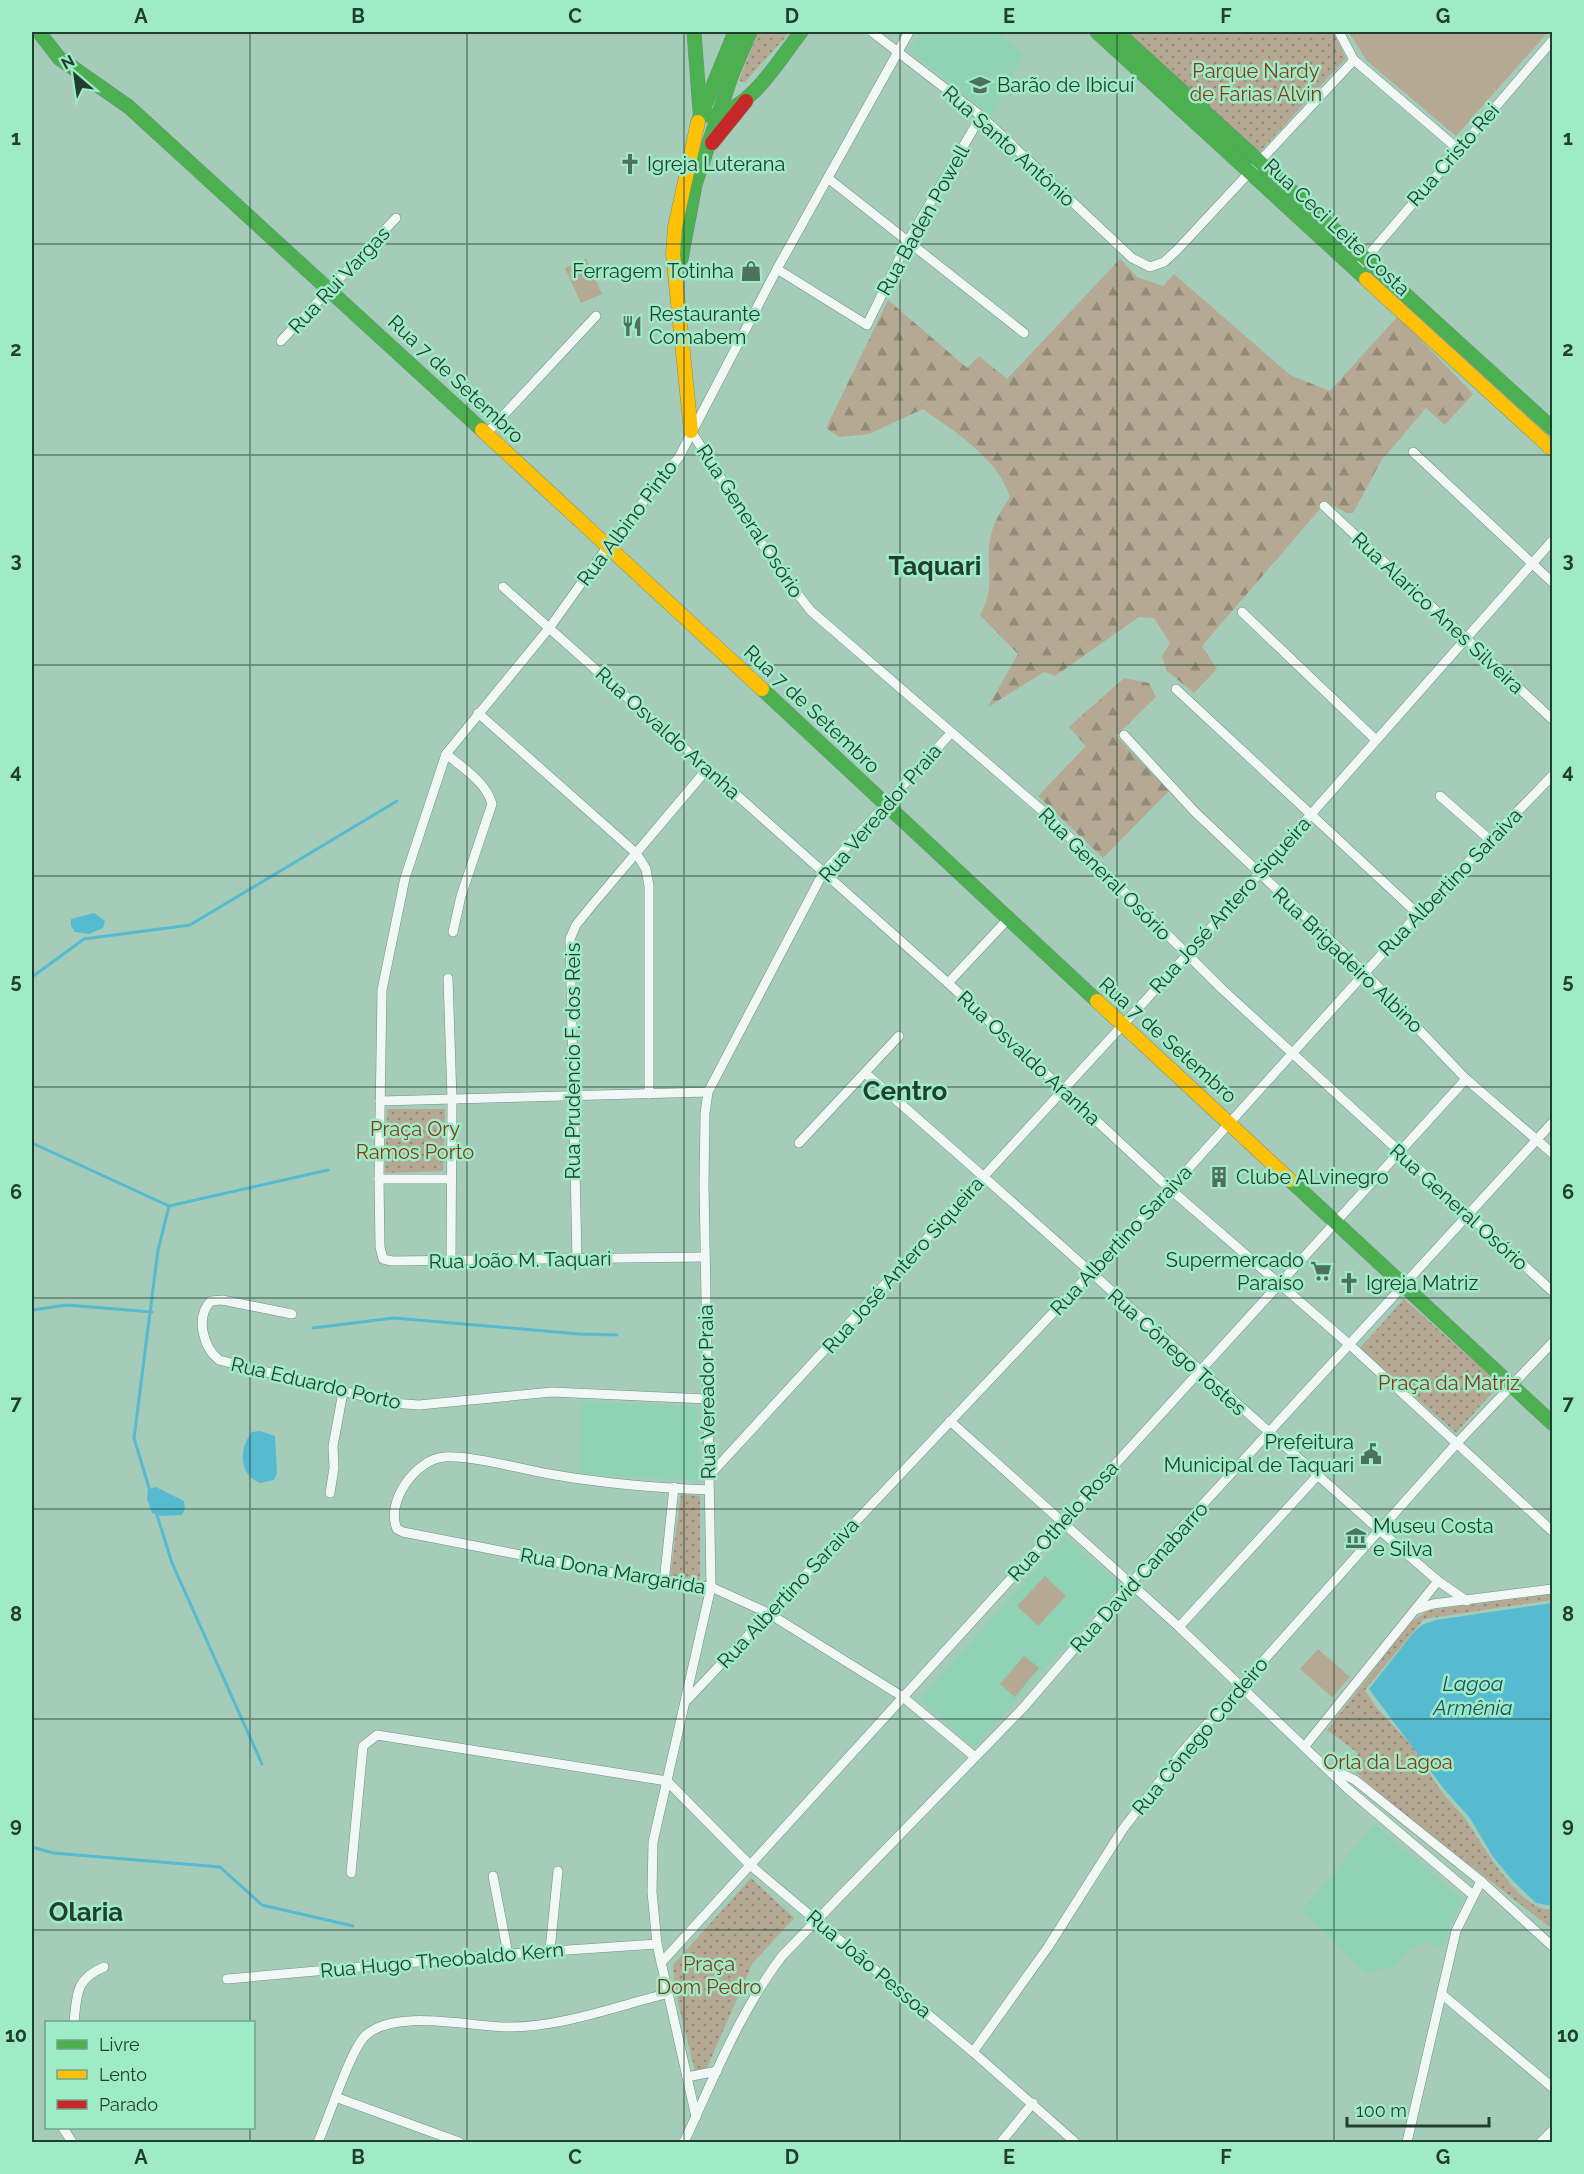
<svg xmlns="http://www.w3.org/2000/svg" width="1584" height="2174" font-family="Raleway,sans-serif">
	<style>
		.built { fill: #90d2b4 }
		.green { fill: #b5a994 }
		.forest { fill: url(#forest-firs) }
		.park { fill: url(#park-dots) }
		.water { fill: #56bbd1 }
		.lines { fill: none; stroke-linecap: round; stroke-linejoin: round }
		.stream { stroke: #56bbd1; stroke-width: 3 }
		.street-casing { stroke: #709182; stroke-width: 10 }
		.fast-casing { stroke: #709182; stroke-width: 15 }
		.slow-casing { stroke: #709182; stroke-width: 15 }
		.jam-casing { stroke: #709182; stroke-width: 15 }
		.street { stroke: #f1f7f4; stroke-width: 9 }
		.fast { stroke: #4caf50; stroke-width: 14 }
		.slow { stroke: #ffc107; stroke-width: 14 }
		.jam { stroke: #c62828; stroke-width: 14 }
		.grid { fill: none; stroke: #203f31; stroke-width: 1.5; stroke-opacity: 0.55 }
		.labels { text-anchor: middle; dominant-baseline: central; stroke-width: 5; stroke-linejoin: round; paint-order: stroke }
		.park-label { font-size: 20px; fill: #883810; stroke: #9febc7 }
		.poi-label { font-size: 20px; fill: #203f31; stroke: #9febc7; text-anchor: start }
		.street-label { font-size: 20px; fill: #203f31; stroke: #9febc7 }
		.water-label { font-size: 21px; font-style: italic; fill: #1e5061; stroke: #9febc7 }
		.district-label { font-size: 26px; font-weight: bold; fill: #203f31; stroke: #9febc7 }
		.neatline { fill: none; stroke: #203f31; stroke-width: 2 }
		.grid-label { font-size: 20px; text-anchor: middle; font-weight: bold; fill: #203f31 }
	</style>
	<defs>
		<pattern id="forest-firs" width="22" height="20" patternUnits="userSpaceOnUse" patternTransform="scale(1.5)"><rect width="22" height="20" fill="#b5a994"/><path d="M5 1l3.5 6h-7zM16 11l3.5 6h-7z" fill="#938b79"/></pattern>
		<pattern id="park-dots" width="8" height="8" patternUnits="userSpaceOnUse" patternTransform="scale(1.5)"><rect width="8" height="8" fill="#b5a994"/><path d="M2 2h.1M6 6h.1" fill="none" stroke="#938b79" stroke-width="1.8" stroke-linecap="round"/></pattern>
	</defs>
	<rect width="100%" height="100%" fill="#a4ccb9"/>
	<!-- built -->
	<g class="built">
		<path d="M 922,32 L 998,32 L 1023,54 L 991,116 L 910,51 Z"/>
		<path d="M 581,1401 L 698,1407 L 698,1481 L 580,1474 Z"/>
		<path d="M 1065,1537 L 1120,1584 L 974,1747 L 920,1699 Z"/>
		<path d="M 1374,1824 L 1463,1900 L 1449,1927 L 1443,1948 L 1425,1942 L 1410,1948 L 1396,1966 L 1366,1973 L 1302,1911 Z"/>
	</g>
	<!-- green -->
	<g class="green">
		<path d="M 1349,32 L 1548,32 L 1456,136 L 1366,60 Z"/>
		<path d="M 586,259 L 602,294 L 581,303 L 565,268 Z"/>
		<path d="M 1045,1576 L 1066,1596 L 1038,1626 L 1017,1606 Z"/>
		<path d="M 1318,1649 L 1350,1677 L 1332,1697 L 1300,1669 Z"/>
		<path d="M 1024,1656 L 1039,1668 L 1015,1697 L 1000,1684 Z"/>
	</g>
	<!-- forest -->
	<g class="forest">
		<path d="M 1120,259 L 1137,277 L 1163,286 L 1174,274 L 1290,375 L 1330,391 L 1398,316 L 1473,394 L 1445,425 L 1426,408 L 1381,461 L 1353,513 L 1347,513 L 1326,502 L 1202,646 L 1217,669 L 1194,693 L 1167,671 L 1162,656 L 1170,643 L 1154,618 L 1139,617 L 1055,676 L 1044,672 L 988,707 L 1018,654 L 980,615 C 997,583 985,571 990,540 C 992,524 1002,510 1010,497 C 997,457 956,433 923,409 L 869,434 L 839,437 L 826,428 L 888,300 L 967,368 L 979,356 L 1007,379 Z"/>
		<path d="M 1124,678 L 1149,683 L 1156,697 L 1116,736 L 1169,791 L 1103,858 L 1038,796 L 1086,746 L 1069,727 Z"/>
	</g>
	<!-- park -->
	<g class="park">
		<path d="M 758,32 L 790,32 L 744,83 L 739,80 Z"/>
		<path d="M 1126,32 L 1333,32 L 1346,58 L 1259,153 Z"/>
		<path d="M 387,1109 L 445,1109 L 443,1171 L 385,1173 Z"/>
		<path d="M 1404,1299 L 1500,1384 L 1456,1433 L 1360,1348 Z"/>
		<path d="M 681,1494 L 700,1496 L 700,1580 L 670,1577 Z"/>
		<path d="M 1552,1594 L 1552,1600 L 1424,1619 L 1365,1690 C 1377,1713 1399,1729 1415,1750 C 1425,1763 1432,1779 1442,1792 C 1449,1802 1459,1810 1466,1820 C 1482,1843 1521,1914 1552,1909 L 1552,1929 L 1374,1790 L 1350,1766 L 1358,1753 L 1327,1730 L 1411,1622 L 1429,1610 Z"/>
		<path d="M 751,1878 L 794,1918 L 752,1964 L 707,2068 L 695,2071 L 675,1990 L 673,1965 Z"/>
	</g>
	<!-- water -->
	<g class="water">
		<path d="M 94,913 L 105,921 L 103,928 L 89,934 L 75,932 L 71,926 L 71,919 Z"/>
		<path d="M 260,1431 L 275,1436 L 277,1473 L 274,1480 L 260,1483 C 238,1474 239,1448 252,1432 Z"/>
		<path d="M 156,1487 L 184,1501 L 185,1509 L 182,1515 L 160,1516 L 152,1513 L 147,1499 L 148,1489 Z"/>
		<path d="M 1552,1603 L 1552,1906 L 1536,1903 L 1514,1882 L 1493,1857 L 1470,1818 L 1444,1789 L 1369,1689 L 1413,1633 L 1422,1625 L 1436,1620 Z"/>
	</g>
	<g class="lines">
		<!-- stream -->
		<g class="stream">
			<path d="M 32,977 L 84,939 L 190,925 L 397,801"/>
			<path d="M 32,1143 L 169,1206 L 328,1170"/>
			<path d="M 32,1310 L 67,1305 L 152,1312"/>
			<path d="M 313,1328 L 394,1318 L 579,1334 L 617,1335"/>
			<path d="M 150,1491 L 134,1438 L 158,1250 L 169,1206"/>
			<path d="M 156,1512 L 172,1563 L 262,1764"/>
			<path d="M 32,1847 L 53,1853 L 220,1867 L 262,1905 L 353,1926"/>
		</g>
		<defs>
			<g id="street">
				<path d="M 872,32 L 981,116 L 1132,258 L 1150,267 L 1164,262 L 1178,249 L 1354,60"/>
				<path d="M 1339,32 L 1354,60 L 1458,149"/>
				<path d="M 829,179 L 1024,333"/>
				<path d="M 777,269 L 867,325 L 908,241 L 981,116"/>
				<path d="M 1355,271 L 1552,41"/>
				<path d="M 281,341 L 396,218"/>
				<path d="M 691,431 L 778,569 L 811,611 L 1045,813 L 1222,989 L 1552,1291"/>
				<path d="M 486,434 L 596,316"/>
				<path d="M 1413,452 L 1552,582"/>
				<path d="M 1324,506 L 1552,719"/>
				<path d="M 503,587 L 948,983 L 1170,1189 L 1350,1345 L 1552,1531"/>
				<path d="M 1242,612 L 1376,740"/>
				<path d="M 1176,689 L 1418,914"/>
				<path d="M 478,713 L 636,853 L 646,869 L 649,886 L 649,1094"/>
				<path d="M 1124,735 L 1195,812 L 1365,973 L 1466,1079 L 1552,1153"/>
				<path d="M 446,754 C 463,768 486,782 492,804 L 461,896 L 453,932"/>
				<path d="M 1440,796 L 1489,839"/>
				<path d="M 448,978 L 452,1099 L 451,1260"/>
				<path d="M 948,983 L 1008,919"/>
				<path d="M 865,1073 C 1058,1239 1245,1414 1438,1581 L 1467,1601"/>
				<path d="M 380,1101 L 708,1092"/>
				<path d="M 799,1143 L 899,1036"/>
				<path d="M 379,1179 L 450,1179"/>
				<path d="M 705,1257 L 392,1261 L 383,1259 L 380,1247 L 379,1179 L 382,990 L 405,878 L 446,754 L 550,627 L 608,546 L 679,457 L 777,269 L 909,32"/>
				<path d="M 577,1259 L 570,939 L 576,925 L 593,904 L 708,768"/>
				<path d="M 292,1314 L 222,1300 L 211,1301 C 195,1317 203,1347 219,1360 L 391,1403 L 419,1405 L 552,1392 L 707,1399"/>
				<path d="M 950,1421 L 1179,1627 L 1348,1789 L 1473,1895"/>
				<path d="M 708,1477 L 1187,955 L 1552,541"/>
				<path d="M 709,1490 C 656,1488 601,1483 549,1474 C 522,1469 469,1455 444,1457 C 416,1459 385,1502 397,1529 L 403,1532 L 664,1583 L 711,1587 L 768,1613 L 903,1697 L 975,1757"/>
				<path d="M 330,1493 L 334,1468 L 333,1446 L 343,1392"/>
				<path d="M 664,1583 L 674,1487"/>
				<path d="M 1415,1610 L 1433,1604 L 1552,1589"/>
				<path d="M 1179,1627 L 1318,1475"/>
				<path d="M 687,1700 L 1170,1189 L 1418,914 L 1552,776"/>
				<path d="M 1305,1746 L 1438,1581"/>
				<path d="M 1332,1769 L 1355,1780 L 1481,1881 L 1552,1946"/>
				<path d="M 667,1781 L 750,1865 L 973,2052 L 1075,2142"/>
				<path d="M 351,1873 L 363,1746 L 377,1735 L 667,1781"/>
				<path d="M 493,1876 L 508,1954"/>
				<path d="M 550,1950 L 558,1871"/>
				<path d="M 661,1963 L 1466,1079"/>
				<path d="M 227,1979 L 508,1954 L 657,1944"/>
				<path d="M 1444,1996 L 1552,2087"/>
				<path d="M 74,2022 C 77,1995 75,1979 104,1967"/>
				<path d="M 973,2052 L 1048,1947 L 1123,1829 L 1183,1751 L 1457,1443 L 1552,1343"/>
				<path d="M 687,2077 L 717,2071"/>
				<path d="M 338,2098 L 459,2142"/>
				<path d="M 696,2117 L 657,1944 L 652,1892 L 653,1842 L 711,1587 L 704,1185 L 705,1113 L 708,1092 L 823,873 L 951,733"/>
				<path d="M 63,2128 L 72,2142"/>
				<path d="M 318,2142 C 328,2120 351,2048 366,2035 C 397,2008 470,2027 509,2027 C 562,2027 617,2006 669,1993"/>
				<path d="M 684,2142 C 714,2078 739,2013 782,1956 L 1023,1708 L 1129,1585 L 1552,1123"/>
				<path d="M 1001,2142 L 1033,2103"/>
				<path d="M 1407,2142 L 1456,1931 L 1481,1881"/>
				<path d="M 1541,2142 L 1552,2131"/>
			</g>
			<g id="fast">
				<path d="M 39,32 L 59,58 L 129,107 L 482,430"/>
				<path d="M 694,32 L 700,111 L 713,117 C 754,105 776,64 801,32"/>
				<path d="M 1097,32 L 1366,279"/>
				<path d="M 1117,32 L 1552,428"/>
				<path d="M 698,122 L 735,32"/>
				<path d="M 681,259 L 695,185 L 732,74 L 750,32"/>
				<path d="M 762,689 L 1097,1001"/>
				<path d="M 1290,1180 L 1552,1423"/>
			</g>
			<g id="slow">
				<path d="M 1366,279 L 1552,449"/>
				<path d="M 482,430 L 762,689"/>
				<path d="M 691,431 L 673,254 L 675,227 L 698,122"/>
				<path d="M 1097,1001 L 1290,1180"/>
			</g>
			<path id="jam" d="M 712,143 L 746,101"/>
		</defs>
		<!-- street casing -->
		<use href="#street" class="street-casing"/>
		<!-- fast casing -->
		<use href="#fast" class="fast-casing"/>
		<!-- slow casing -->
		<use href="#slow" class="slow-casing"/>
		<!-- jam casing -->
		<use href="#jam" class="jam-casing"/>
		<!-- street -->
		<use href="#street" class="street"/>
		<!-- fast -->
		<use href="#fast" class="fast"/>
		<!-- slow -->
		<use href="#slow" class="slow"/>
		<!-- jam -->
		<use href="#jam" class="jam"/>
	</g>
	<!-- grid -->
	<path class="grid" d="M 250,32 L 250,2022M 467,32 L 467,2142M 684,32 L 684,2142M 900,32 L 900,2142M 1117,32 L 1117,2142M 1334,32 L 1334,2142M 32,244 L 1552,244M 32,455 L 1552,455M 32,665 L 1552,665M 32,876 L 1552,876M 32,1087 L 1552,1087M 32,1298 L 1552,1298M 32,1509 L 1552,1509M 32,1719 L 1552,1719M 32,1930 L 1552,1930M 250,2128 L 250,2142"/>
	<!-- icons -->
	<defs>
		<symbol id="school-bare" viewBox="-9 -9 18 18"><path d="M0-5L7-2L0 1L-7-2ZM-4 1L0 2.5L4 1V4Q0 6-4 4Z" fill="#4e7061" stroke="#9febc7" stroke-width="2.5" paint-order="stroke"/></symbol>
		<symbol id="church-bare" viewBox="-9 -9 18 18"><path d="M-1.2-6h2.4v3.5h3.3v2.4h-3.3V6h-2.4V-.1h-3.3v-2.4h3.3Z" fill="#4e7061" stroke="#9febc7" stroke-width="2.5" paint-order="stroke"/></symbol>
		<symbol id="shop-bare" viewBox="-9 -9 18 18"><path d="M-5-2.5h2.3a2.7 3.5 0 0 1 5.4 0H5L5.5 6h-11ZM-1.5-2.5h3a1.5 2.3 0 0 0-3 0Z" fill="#4e7061" stroke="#9febc7" stroke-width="2.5" paint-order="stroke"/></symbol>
		<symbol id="restaurant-bare" viewBox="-9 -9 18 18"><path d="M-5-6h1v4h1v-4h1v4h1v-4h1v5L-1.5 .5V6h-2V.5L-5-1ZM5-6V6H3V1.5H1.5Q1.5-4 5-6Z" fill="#4e7061" stroke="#9febc7" stroke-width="2.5" paint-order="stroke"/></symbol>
		<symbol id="building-bare" viewBox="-9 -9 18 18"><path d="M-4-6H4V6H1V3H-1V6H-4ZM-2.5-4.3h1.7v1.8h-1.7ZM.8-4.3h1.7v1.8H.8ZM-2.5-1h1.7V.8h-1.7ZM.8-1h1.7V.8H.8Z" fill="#4e7061" stroke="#9febc7" stroke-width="2.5" paint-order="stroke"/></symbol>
		<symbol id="supermarket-bare" viewBox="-9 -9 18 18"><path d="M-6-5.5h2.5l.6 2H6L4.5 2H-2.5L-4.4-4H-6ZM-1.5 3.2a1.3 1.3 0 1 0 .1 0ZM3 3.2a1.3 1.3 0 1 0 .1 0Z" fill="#4e7061" stroke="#9febc7" stroke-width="2.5" paint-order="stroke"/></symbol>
		<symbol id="civic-bare" viewBox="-9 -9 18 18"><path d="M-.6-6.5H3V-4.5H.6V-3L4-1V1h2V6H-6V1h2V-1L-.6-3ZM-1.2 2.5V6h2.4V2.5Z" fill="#4e7061" stroke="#9febc7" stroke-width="2.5" paint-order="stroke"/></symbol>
		<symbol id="museum-bare" viewBox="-9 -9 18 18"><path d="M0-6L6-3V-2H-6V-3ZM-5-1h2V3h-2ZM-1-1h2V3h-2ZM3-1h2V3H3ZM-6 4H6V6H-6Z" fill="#4e7061" stroke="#9febc7" stroke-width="2.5" paint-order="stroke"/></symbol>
	</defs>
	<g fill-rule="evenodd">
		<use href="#school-bare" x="965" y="70" width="30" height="30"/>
		<use href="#church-bare" x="615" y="149" width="30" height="30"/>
		<use href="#shop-bare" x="736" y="256" width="30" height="30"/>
		<use href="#restaurant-bare" x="617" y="311" width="30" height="30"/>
		<use href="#building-bare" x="1204" y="1162" width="30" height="30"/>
		<use href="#supermarket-bare" x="1306" y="1256" width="30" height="30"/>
		<use href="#church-bare" x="1334" y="1268" width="30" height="30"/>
		<use href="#civic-bare" x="1356" y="1439" width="30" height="30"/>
		<use href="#museum-bare" x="1341" y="1523" width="30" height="30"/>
	</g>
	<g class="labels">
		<!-- park labels -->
		<g class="park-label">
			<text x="1256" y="71">Parque Nardy<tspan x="1256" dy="23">de Farias Alvin</tspan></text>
			<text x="415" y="1129">Praça Ory<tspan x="415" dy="23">Ramos Porto</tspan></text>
			<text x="1449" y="1383">Praça da Matriz</text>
			<text x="1388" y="1762">Orla da Lagoa</text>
			<text x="709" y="1964">Praça<tspan x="709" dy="23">Dom Pedro</tspan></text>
		</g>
		<!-- poi labels -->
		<g class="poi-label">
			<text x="997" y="85">Barão de Ibicuí</text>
			<text x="647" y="164">Igreja Luterana</text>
			<text x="734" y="271" text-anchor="end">Ferragem Totinha</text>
			<text x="649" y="314">Restaurante<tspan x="649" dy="23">Comabem</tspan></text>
			<text x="1236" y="1177">Clube ALvinegro</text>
			<text x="1304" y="1260" text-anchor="end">Supermercado<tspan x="1304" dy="23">Paraíso</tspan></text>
			<text x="1366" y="1283">Igreja Matriz</text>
			<text x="1354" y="1442" text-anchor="end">Prefeitura<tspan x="1354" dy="23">Municipal de Taquari</tspan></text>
			<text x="1373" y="1526">Museu Costa<tspan x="1373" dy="23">e Silva</tspan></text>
		</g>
		<!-- street labels -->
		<g class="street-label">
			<text transform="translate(1009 146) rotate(42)">Rua Santo Antônio</text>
			<text transform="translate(1453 155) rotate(-49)">Rua Cristo Rei</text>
			<text transform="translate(923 220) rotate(-61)">Rua Baden Powell</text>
			<text transform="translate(1337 227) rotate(43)">Rua Ceci Leite Costa</text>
			<text transform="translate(339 280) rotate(-47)">Rua Rui Vargas</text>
			<text transform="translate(456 379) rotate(43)">Rua 7 de Setembro</text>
			<text transform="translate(750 521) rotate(57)">Rua General Osório</text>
			<text transform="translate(627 523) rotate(-53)">Rua Albino Pinto</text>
			<text transform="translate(1438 613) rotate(43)">Rua Alarico Anes Silveira</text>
			<text transform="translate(812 709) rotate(43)">Rua 7 de Setembro</text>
			<text transform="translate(668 733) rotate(42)">Rua Osvaldo Aranha</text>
			<text transform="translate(880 813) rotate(-49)">Rua Vereador Praia</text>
			<text transform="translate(1105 874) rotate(45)">Rua General Osório</text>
			<text transform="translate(1450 882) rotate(-46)">Rua Albertino Saraiva</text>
			<text transform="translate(1230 905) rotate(-48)">Rua José Antero Siqueira</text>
			<text transform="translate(1348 960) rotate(44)">Rua Brigadeiro Albino</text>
			<text transform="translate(1168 1040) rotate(42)">Rua 7 de Setembro</text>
			<text transform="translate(1029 1058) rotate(43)">Rua Osvaldo Aranha</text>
			<text transform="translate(573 1061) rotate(-90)">Rua Prudencio F. dos Reis</text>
			<text transform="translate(1459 1207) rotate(42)">Rua General Osório</text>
			<text transform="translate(1121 1240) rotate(-47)">Rua Albertino Saraiva</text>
			<text transform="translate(520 1260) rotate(-1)">Rua João M. Taquari</text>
			<text transform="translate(903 1265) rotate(-48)">Rua José Antero Siqueira</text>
			<text transform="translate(1177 1352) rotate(42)">Rua Cônego Tostes</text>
			<text transform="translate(316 1383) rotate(13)">Rua Eduardo Porto</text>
			<text transform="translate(707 1392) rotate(-91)">Rua Vereador Praia</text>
			<text transform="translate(1063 1521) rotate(-48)">Rua Othelo Rosa</text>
			<text transform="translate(613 1571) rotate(10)">Rua Dona Margarida</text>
			<text transform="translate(1139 1577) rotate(-48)">Rua David Canabarro</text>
			<text transform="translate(788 1593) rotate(-47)">Rua Albertino Saraiva</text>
			<text transform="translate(1200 1736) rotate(-50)">Rua Cônego Cordeiro</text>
			<text transform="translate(442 1960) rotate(-5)">Rua Hugo Theobaldo Kern</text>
			<text transform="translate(869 1964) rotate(40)">Rua João Pessoa</text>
		</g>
		<!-- water labels -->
		<g class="water-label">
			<text x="1473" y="1683">Lagoa<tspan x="1473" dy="24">Armênia</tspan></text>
		</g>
		<!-- district labels -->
		<g class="district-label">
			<text x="935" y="566">Taquari</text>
			<text x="905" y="1091">Centro</text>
			<text x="86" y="1912">Olaria</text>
		</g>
	</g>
	<!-- border -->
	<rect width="1584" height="2174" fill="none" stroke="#9febc7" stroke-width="66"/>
	<!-- legend -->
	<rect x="45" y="2021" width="210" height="108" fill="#9febc7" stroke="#6ca68b" stroke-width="1.5"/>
	<rect x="57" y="2040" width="30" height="9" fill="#4caf50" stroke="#6ca68b" stroke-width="1.5"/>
	<text x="99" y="2051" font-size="18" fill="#203f31">Livre</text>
	<rect x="57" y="2070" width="30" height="9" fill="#ffc107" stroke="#6ca68b" stroke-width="1.5"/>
	<text x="99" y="2081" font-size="18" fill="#203f31">Lento</text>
	<rect x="57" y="2100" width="30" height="9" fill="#c62828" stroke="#6ca68b" stroke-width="1.5"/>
	<text x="99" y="2111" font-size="18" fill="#203f31">Parado</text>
	<!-- north arrow -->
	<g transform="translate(75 75) rotate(331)" stroke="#9febc7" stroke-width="4.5" paint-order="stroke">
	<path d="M0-4.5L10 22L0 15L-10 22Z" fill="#203f31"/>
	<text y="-9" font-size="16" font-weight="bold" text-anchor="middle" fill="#203f31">N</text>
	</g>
	<!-- scale -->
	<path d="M1347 2117v9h142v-9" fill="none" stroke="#203f31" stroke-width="3"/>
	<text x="1356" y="2117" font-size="18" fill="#203f31" stroke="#9febc7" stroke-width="4.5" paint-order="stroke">100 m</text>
	<rect x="33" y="33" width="1518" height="2108" class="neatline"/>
	<g class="grid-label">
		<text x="141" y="23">A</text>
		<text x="358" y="23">B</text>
		<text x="575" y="23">C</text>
		<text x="792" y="23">D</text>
		<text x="1009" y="23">E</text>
		<text x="1226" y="23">F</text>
		<text x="1443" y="23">G</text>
		<text x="16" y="145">1</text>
		<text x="1568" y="145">1</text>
		<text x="16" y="356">2</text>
		<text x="1568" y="356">2</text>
		<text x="16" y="567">3</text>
		<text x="1568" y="567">3</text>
		<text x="16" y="778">4</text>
		<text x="1568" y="778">4</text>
		<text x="16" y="988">5</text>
		<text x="1568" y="988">5</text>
		<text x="16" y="1199">6</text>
		<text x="1568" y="1199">6</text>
		<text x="16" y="1410">7</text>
		<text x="1568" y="1410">7</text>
		<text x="16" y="1621">8</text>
		<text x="1568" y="1621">8</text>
		<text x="16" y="1832">9</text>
		<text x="1568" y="1832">9</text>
		<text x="16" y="2042">10</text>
		<text x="1568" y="2042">10</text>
		<text x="141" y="2164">A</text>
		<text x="358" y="2164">B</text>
		<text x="575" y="2164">C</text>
		<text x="792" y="2164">D</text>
		<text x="1009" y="2164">E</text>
		<text x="1226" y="2164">F</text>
		<text x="1443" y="2164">G</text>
	</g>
</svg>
